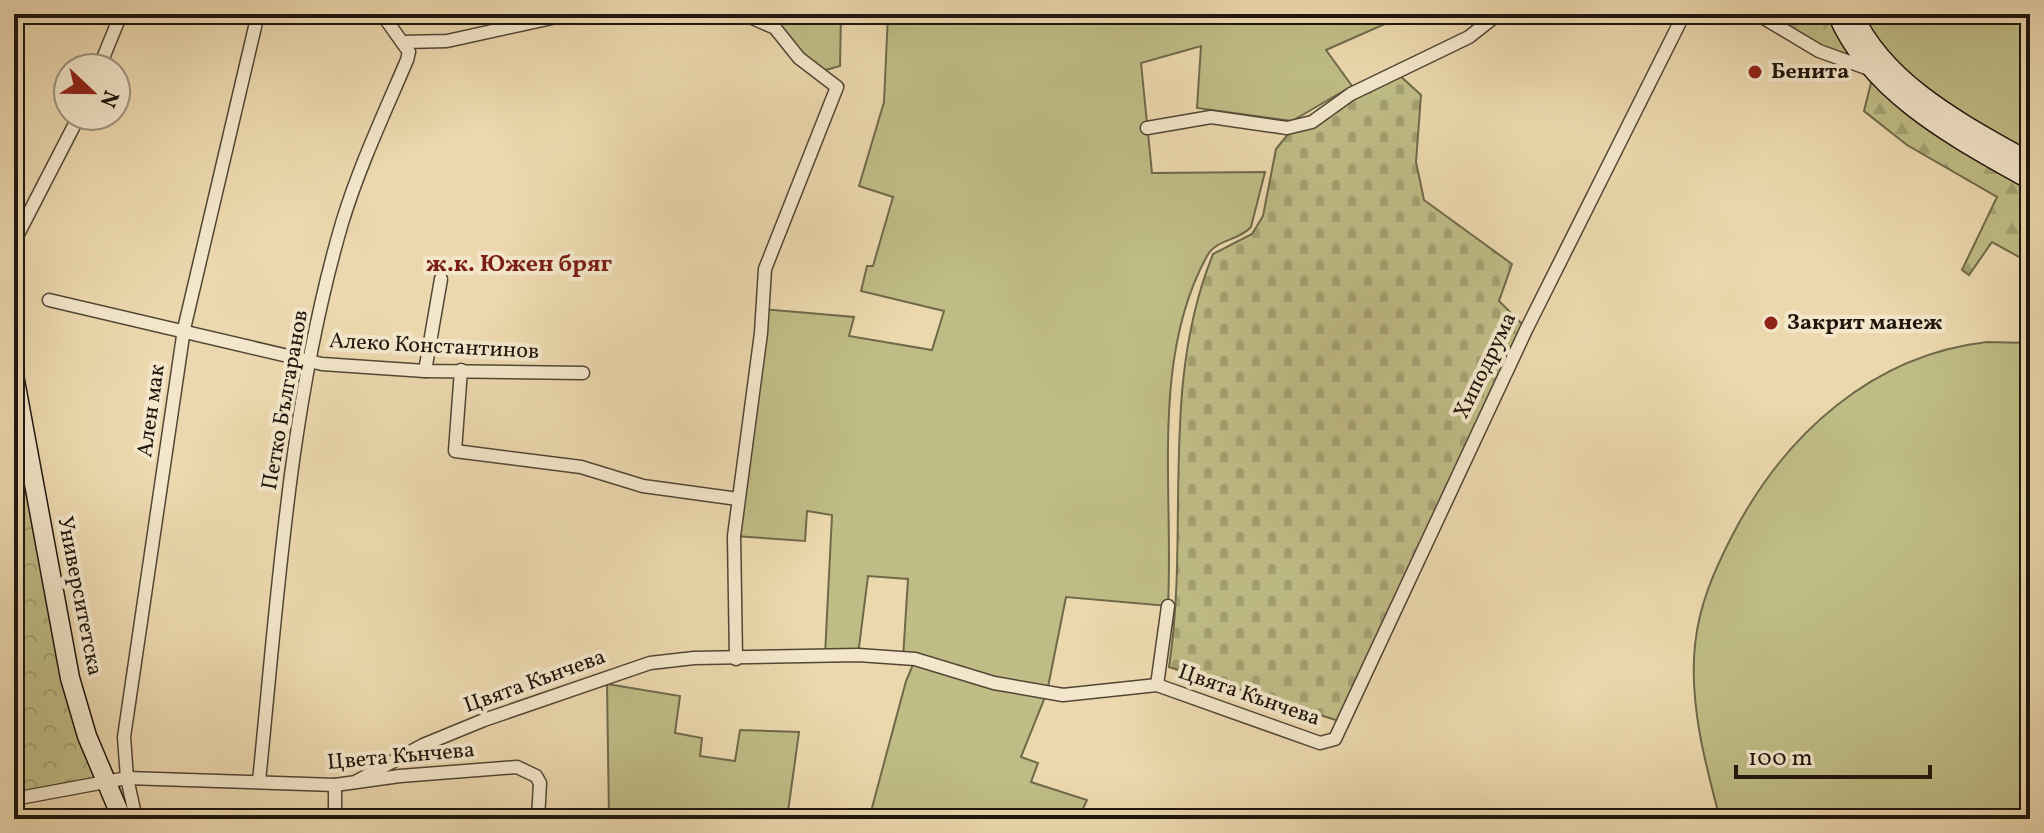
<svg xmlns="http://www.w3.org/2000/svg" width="2044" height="833" font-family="Vollkorn,serif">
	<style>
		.green { fill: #bfbc85; stroke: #6f694a; stroke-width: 2 }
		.forest { fill: url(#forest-firs); stroke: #6f694a; stroke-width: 2 }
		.cemetery { fill: url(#cemetery-stones); stroke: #6f694a; stroke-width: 2 }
		.park { fill: url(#park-crowns); stroke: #6f694a; stroke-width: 2 }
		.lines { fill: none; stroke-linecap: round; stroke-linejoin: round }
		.street-casing { stroke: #524636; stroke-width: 15 }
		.secondary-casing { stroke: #1f160e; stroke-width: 21 }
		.street { stroke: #f3e6ca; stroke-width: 12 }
		.secondary { stroke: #f3e6ca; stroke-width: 18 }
		.poi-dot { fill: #8f2418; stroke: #f3e6ca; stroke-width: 3 }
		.labels { text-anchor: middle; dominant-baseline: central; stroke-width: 8; stroke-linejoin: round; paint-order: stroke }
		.poi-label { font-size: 22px; font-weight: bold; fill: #1f160e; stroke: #f3e6ca; text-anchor: start }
		.street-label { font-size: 22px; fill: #1f160e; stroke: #f3e6ca }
		.neighbourhood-label { font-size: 24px; font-weight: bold; fill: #7a1f14; stroke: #f3e6ca }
	</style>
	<defs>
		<pattern id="forest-firs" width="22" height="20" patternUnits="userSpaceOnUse" patternTransform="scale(2)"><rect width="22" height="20" fill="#bfbc85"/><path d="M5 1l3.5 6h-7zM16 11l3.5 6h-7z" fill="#a4a172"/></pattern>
		<pattern id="cemetery-stones" width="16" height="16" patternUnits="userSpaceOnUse" patternTransform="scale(2)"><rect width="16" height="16" fill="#bfbc85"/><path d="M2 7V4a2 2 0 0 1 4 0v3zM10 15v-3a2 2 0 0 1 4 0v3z" fill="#a4a172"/></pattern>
		<pattern id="park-crowns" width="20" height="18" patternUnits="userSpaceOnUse" patternTransform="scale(2)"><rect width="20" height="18" fill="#bfbc85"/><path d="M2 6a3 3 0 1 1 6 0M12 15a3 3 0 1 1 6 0" fill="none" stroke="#a4a172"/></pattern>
	</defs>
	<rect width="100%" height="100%" fill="#ecd8ae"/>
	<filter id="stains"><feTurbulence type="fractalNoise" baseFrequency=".0025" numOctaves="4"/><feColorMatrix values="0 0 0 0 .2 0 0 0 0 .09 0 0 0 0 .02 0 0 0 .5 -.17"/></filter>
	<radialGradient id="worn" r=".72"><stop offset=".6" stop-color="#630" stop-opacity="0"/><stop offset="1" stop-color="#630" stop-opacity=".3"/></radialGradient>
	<!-- green -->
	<g class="green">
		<path d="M 759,14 L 841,14 L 840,66 L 815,73 L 784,36 L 756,20 Z"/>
		<path d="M 888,14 L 1394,14 L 1385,24 L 1326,50 L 1352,86 L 1292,121 L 1197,108 L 1201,46 L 1141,63 L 1152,173 L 1265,172 L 1251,227 C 1239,241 1216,239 1207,256 C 1150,359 1174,493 1168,606 L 1066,597 L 1047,692 L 1021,757 L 1038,763 L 1031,782 L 1087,800 L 1078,819 L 869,819 L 906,681 L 915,660 L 903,658 L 908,579 L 868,576 L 858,655 L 825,655 L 832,515 L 807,511 L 805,541 L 734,536 L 761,309 L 854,317 L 849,336 L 932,350 L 944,311 L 861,291 L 867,266 L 873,266 L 893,197 L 859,186 L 884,102 Z"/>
		<path d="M 1853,14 L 2030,14 L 2030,162 L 1926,99 Z"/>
		<path d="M 1987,342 L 2030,343 L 2030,819 L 1720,819 C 1705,763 1689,703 1695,645 C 1699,605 1714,571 1732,536 C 1784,435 1872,355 1987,342 Z"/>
		<path d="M 607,684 L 680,696 L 675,733 L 702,738 L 700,756 L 735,761 L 740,730 L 799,732 L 787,819 L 609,819 Z"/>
	</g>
	<!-- forest -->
	<path class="forest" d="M 1874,71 L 2030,180 L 2030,263 L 1992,242 L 1969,275 L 1962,270 L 1997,197 L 1907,145 L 1864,111 Z"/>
	<!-- cemetery -->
	<path class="cemetery" d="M 1397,73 L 1421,95 L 1416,162 L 1424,200 L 1512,264 L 1499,301 L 1527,329 L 1342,722 L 1169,667 C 1190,529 1159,387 1213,254 L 1252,234 L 1263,216 L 1276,149 L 1289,133 Z"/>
	<!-- park -->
	<g class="park">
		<path d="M 1757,14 L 1837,14 L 1874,71 L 1845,62 Z"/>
		<path d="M 14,375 L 57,620 L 107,784 L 14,799 Z"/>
	</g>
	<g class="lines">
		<defs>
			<g id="street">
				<path d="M 1757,14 L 1819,51 L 1872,70"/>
				<path d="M 403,42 L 447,41 L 570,14"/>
				<path d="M 99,68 L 121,14"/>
				<path d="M 1147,128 L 1211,117 L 1287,128 L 1312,122 L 1351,94 L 1469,37 L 1498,14"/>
				<path d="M 14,242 L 79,116"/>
				<path d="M 49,300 L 322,364 L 425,371 L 583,373"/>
				<path d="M 461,370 L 455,451 L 581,467 L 643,486 L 738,499"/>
				<path d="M 425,371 L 441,279"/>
				<path d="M 736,659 L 734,536 L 761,333 L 765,269 L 837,87 L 799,58 L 775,28 L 743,14"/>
				<path d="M 1157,685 L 1168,606"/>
				<path d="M 259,781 C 278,595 289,404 342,223 C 359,167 384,114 407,60 L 409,52 L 382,14"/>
				<path d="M 357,781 L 423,745 L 484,720 L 650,663 L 694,658 L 858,655 L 915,659 L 994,683 L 1063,695 L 1157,685 L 1320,743 L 1335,739 L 1526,330 L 1684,14"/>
				<path d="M 335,785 L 335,819"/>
				<path d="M 14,799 L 127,778 L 335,785 L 400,776 L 517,767 L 536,776 L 540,783 L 538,819"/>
				<path d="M 136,819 L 127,778 L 124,737 L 184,329 L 258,14"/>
			</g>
			<g id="secondary">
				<path d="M 1837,14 C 1871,95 1958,139 2030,180"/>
				<path d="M 1853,14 C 1886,86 1965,125 2030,162"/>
				<path d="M 14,375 L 70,678 L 87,736 L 122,819"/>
			</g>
		</defs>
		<!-- street casing -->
		<use href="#street" class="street-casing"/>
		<!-- secondary casing -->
		<use href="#secondary" class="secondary-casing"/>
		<!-- street -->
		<use href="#street" class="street"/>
		<!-- secondary -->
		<use href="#secondary" class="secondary"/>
	</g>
	<!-- markers -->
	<g class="poi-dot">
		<circle cx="1755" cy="72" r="8"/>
		<circle cx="1771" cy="323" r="8"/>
	</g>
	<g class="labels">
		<!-- poi labels -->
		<g class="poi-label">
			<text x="1771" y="72">Бенита</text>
			<text x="1787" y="323">Закрит манеж</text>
		</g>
		<!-- street labels -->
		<g class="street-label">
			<text transform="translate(434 347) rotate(3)">Алеко Константинов</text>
			<text transform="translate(1486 366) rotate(-64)">Хиподрума</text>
			<text transform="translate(286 400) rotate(-80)">Петко Българанов</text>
			<text transform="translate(152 411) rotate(-82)">Ален мак</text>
			<text transform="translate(79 596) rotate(79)">Университетска</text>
			<text transform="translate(535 682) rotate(-20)">Цвята Кънчева</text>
			<text transform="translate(1249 696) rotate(19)">Цвята Кънчева</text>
			<text transform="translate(401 757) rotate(-5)">Цвета Кънчева</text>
		</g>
		<!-- neighbourhood labels -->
		<g class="neighbourhood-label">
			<text x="519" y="265">ж.к. Южен бряг</text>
		</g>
	</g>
	<!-- margin -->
	<rect width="2044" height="833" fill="none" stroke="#ecd8ae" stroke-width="48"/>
	<rect x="16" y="16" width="2012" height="801" fill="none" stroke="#1f160e" stroke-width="4"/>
	<rect x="24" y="24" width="1996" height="785" fill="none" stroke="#1f160e" stroke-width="2"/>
	<!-- north arrow -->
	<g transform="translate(92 92) rotate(112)"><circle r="38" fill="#f3e6ca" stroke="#9e937f" stroke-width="2"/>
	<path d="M0-6L14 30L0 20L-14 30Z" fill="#8f2418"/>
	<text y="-12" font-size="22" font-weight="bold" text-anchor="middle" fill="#1f160e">N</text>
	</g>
	<!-- scale -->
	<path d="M1736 765v12h194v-12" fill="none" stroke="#1f160e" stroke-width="4"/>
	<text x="1748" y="765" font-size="24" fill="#1f160e" stroke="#f3e6ca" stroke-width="6" paint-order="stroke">100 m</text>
	<rect width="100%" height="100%" filter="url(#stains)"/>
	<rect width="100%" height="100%" fill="url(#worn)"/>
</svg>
